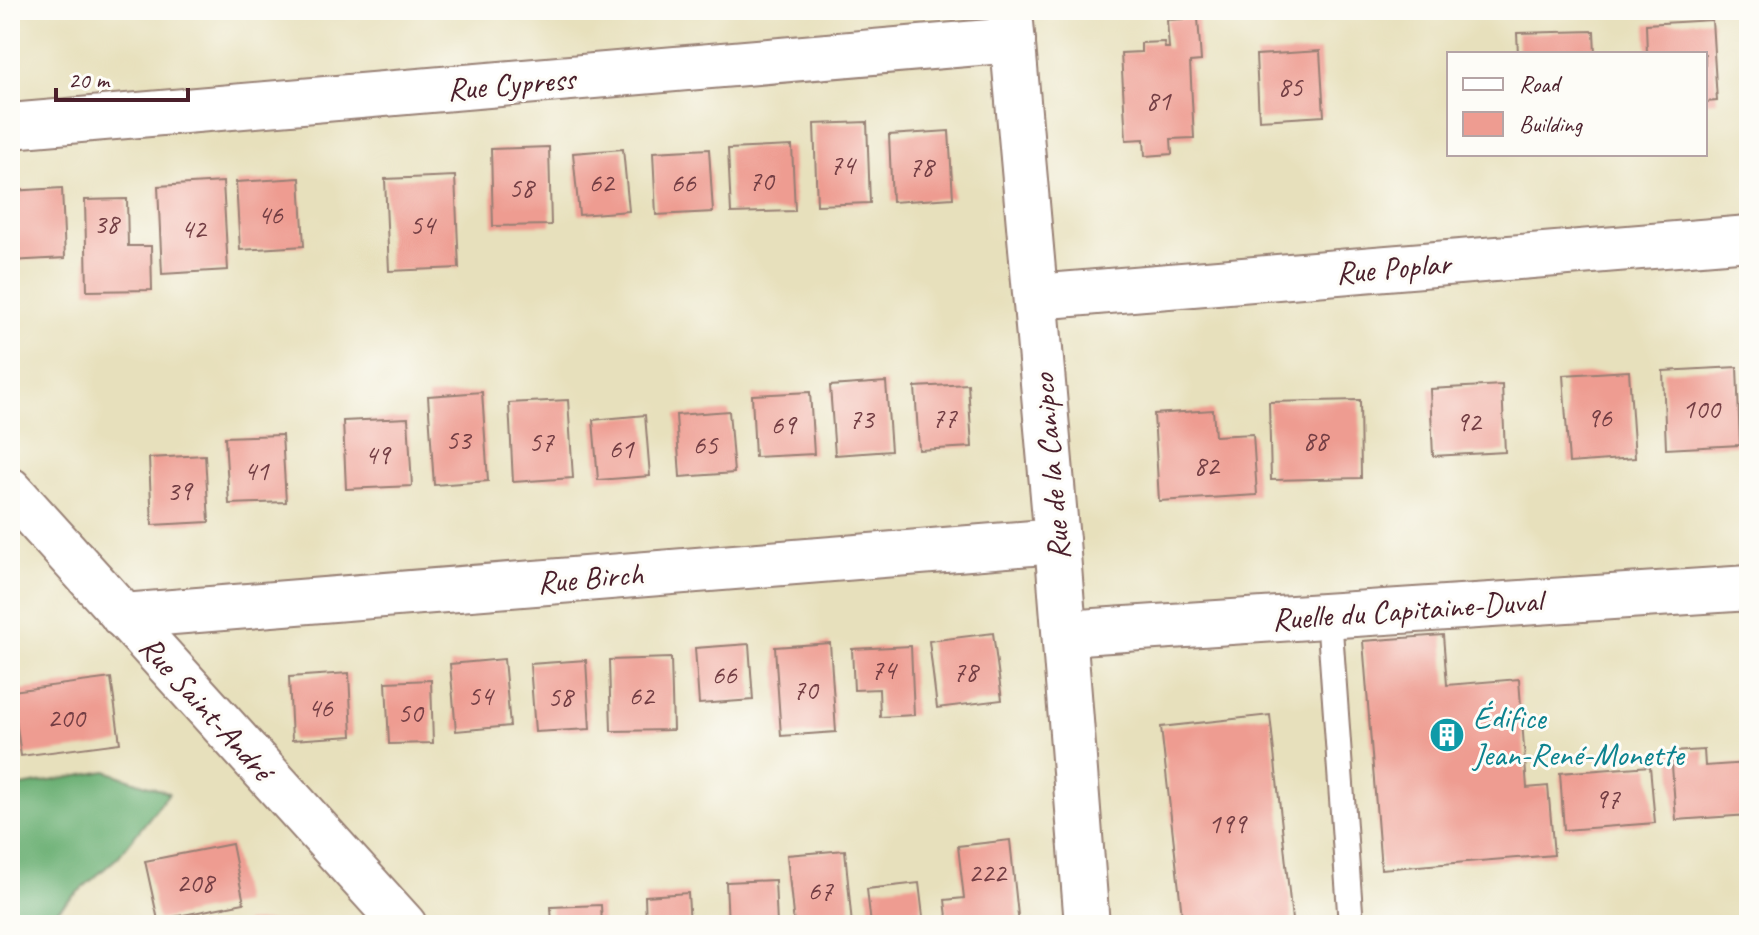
<svg xmlns="http://www.w3.org/2000/svg" width="1759" height="935" font-family="Caveat,sans-serif">
	<style>
		.forest { fill: #6cb074; stroke: #5b6850; stroke-width: 2 }
		.building { fill: #ee9c91 }
		.lines { fill: none; stroke-linecap: round; stroke-linejoin: round }
		.service-casing { stroke: #988074; stroke-width: 28 }
		.minor-casing { stroke: #988074; stroke-width: 48 }
		.service { stroke: #fff; stroke-width: 24 }
		.minor { stroke: #fff; stroke-width: 44 }
		.labels { text-anchor: middle; dominant-baseline: central; stroke-width: 6; stroke-linejoin: round; paint-order: stroke }
		.number-label { font-size: 28px; fill: #733e44 }
		.street-label { font-size: 32px; fill: #4a1f2b; stroke: #fdfcf7 }
		.culture-label { font-size: 32px; fill: #0d838f; stroke: #fdfcf7; text-anchor: start }
	</style>
	<rect width="100%" height="100%" fill="#fdfcf7"/>
	<filter id="ink" filterUnits="userSpaceOnUse"><feTurbulence type="fractalNoise" baseFrequency=".0125" numOctaves="2"/><feDisplacementMap in="SourceGraphic" scale="16" xChannelSelector="R" yChannelSelector="G"/><feConvolveMatrix kernelMatrix="1 2 1 2 8 2 1 2 1" color-interpolation-filters="sRGB"/></filter>
	<filter id="wash" filterUnits="userSpaceOnUse"><feTurbulence type="fractalNoise" baseFrequency=".006" numOctaves="4" result="noise"/><feDisplacementMap in="SourceGraphic" scale="32" xChannelSelector="R" yChannelSelector="G"/><feGaussianBlur stdDeviation="1.8" result="paint"/><feColorMatrix in="noise" values="0 0 0 0 0 0 0 0 0 0 0 0 0 0 0 0 0 1.4 0 .05"/><feComposite in="paint" operator="in"/></filter>
	<g filter="url(#wash)">
		<rect width="100%" height="100%" fill="#e7e0bc"/>
		<!-- forest -->
		<path class="forest" d="M 106,771 L 169,793 L 118,857 L 40,925 L 10,925 L 10,788 Z"/>
		<g id="blocks">
			<!-- building -->
			<g class="building">
				<path d="M 1198,18 L 1201,61 L 1190,62 L 1194,138 L 1171,139 L 1172,154 L 1145,156 L 1144,139 L 1126,140 L 1121,53 L 1141,52 L 1141,43 L 1164,42 L 1165,48 L 1169,48 L 1167,20 Z"/>
				<path d="M 1712,20 L 1717,101 L 1705,102 L 1705,54 L 1647,54 L 1646,24 Z"/>
				<path d="M 1594,31 L 1595,54 L 1518,54 L 1517,33 Z"/>
				<path d="M 1320,51 L 1324,116 L 1259,120 L 1256,55 Z"/>
				<path d="M 867,122 L 870,203 L 817,205 L 814,124 Z"/>
				<path d="M 949,131 L 953,198 L 892,202 L 889,135 Z"/>
				<path d="M 792,146 L 795,211 L 731,213 L 728,149 Z"/>
				<path d="M 549,147 L 551,225 L 493,226 L 491,149 Z"/>
				<path d="M 623,149 L 629,211 L 579,215 L 573,153 Z"/>
				<path d="M 709,149 L 713,212 L 656,215 L 653,152 Z"/>
				<path d="M 455,176 L 459,268 L 389,271 L 385,179 Z"/>
				<path d="M 300,178 L 304,246 L 240,250 L 236,182 Z"/>
				<path d="M 223,182 L 228,270 L 162,274 L 158,186 Z"/>
				<path d="M 62,188 L 65,258 L 10,261 L 10,191 Z"/>
				<path d="M 127,199 L 128,246 L 151,246 L 152,290 L 87,291 L 85,200 Z"/>
				<path d="M 1737,367 L 1740,445 L 1666,449 L 1663,371 Z"/>
				<path d="M 1629,371 L 1635,458 L 1569,463 L 1563,375 Z"/>
				<path d="M 886,382 L 891,451 L 835,455 L 830,386 Z"/>
				<path d="M 968,384 L 972,447 L 919,450 L 915,387 Z"/>
				<path d="M 1502,385 L 1505,452 L 1433,456 L 1430,389 Z"/>
				<path d="M 482,392 L 488,481 L 434,485 L 428,396 Z"/>
				<path d="M 810,392 L 814,454 L 755,457 L 752,395 Z"/>
				<path d="M 568,400 L 573,478 L 513,482 L 509,403 Z"/>
				<path d="M 1360,400 L 1361,478 L 1271,480 L 1269,402 Z"/>
				<path d="M 1213,410 L 1215,436 L 1253,434 L 1257,495 L 1159,501 L 1154,414 Z"/>
				<path d="M 729,411 L 734,473 L 680,477 L 676,415 Z"/>
				<path d="M 645,415 L 650,476 L 598,480 L 593,420 Z"/>
				<path d="M 408,418 L 412,486 L 346,489 L 343,421 Z"/>
				<path d="M 282,435 L 286,502 L 229,504 L 225,437 Z"/>
				<path d="M 205,455 L 209,522 L 152,525 L 149,458 Z"/>
				<path d="M 993,633 L 1002,700 L 937,708 L 929,641 Z"/>
				<path d="M 1443,635 L 1447,685 L 1519,679 L 1527,788 L 1548,786 L 1554,855 L 1381,869 L 1363,641 Z"/>
				<path d="M 830,643 L 836,732 L 781,736 L 775,647 Z"/>
				<path d="M 749,644 L 753,700 L 699,704 L 695,648 Z"/>
				<path d="M 911,646 L 914,715 L 880,717 L 879,689 L 854,690 L 852,649 Z"/>
				<path d="M 671,658 L 673,730 L 611,731 L 609,660 Z"/>
				<path d="M 504,659 L 510,726 L 456,731 L 450,664 Z"/>
				<path d="M 586,660 L 590,729 L 535,732 L 530,664 Z"/>
				<path d="M 349,673 L 352,736 L 292,740 L 289,677 Z"/>
				<path d="M 111,678 L 120,743 L 21,756 L 12,691 Z"/>
				<path d="M 431,680 L 433,743 L 389,744 L 386,682 Z"/>
				<path d="M 1270,715 L 1292,920 L 1250,925 L 1183,925 L 1161,727 Z"/>
				<path d="M 1704,750 L 1705,766 L 1748,763 L 1749,815 L 1676,820 L 1671,752 Z"/>
				<path d="M 1650,766 L 1655,823 L 1564,830 L 1560,773 Z"/>
				<path d="M 1010,840 L 1019,925 L 948,925 L 945,900 L 964,898 L 958,846 Z"/>
				<path d="M 232,844 L 244,903 L 158,920 L 145,861 Z"/>
				<path d="M 845,850 L 852,925 L 794,925 L 787,855 Z"/>
				<path d="M 775,880 L 777,925 L 728,925 L 726,882 Z"/>
				<path d="M 919,883 L 924,925 L 871,925 L 867,889 Z"/>
				<path d="M 688,893 L 690,925 L 646,925 L 645,896 Z"/>
				<path d="M 601,905 L 602,925 L 552,925 L 551,907 Z"/>
				<path d="M 308,920 L 308,925 L 245,925 L 245,922 Z"/>
			</g>
		</g>
	</g>
	<g filter="url(#ink)">
		<use href="#blocks" fill-opacity="0" stroke="#988074" stroke-width="2"/>
		<g class="lines">
			<defs>
				<path id="service" d="M 1329,616 L 1351,925"/>
				<g id="minor">
					<path d="M 1010,11 L 1057,541 L 1087,925"/>
					<path d="M 10,126 L 1013,40"/>
					<path d="M 1036,297 L 1749,238"/>
					<path d="M 10,490 L 404,925"/>
					<path d="M 123,616 L 1057,541"/>
					<path d="M 1065,633 L 1749,588"/>
				</g>
			</defs>
			<!-- service casing -->
			<use href="#service" class="service-casing"/>
			<!-- minor casing -->
			<use href="#minor" class="minor-casing"/>
			<!-- service -->
			<use href="#service" class="service"/>
			<!-- minor -->
			<use href="#minor" class="minor"/>
		</g>
	</g>
	<!-- icons -->
	<defs>
		<symbol id="building-disc" viewBox="-11 -11 22 22"><circle r="9.5" fill="#0f9aa8" stroke="#fdfcf7"/><path d="M-4-6H4V6H1V3H-1V6H-4ZM-2.5-4.3h1.7v1.8h-1.7ZM.8-4.3h1.7v1.8H.8ZM-2.5-1h1.7V.8h-1.7ZM.8-1h1.7V.8H.8Z" fill="#fff"/></symbol>
	</defs>
	<g fill-rule="evenodd">
		<use href="#building-disc" x="1427" y="715" width="40" height="40"/>
	</g>
	<g class="labels">
		<!-- number labels -->
		<g class="number-label">
			<text x="1290" y="86">85</text>
			<text x="1158" y="100">81</text>
			<text x="842" y="164">74</text>
			<text x="921" y="166">78</text>
			<text x="761" y="180">70</text>
			<text x="601" y="182">62</text>
			<text x="683" y="182">66</text>
			<text x="521" y="187">58</text>
			<text x="270" y="214">46</text>
			<text x="106" y="223">38</text>
			<text x="422" y="224">54</text>
			<text x="193" y="228">42</text>
			<text x="1701" y="408">100</text>
			<text x="944" y="417">77</text>
			<text x="1599" y="417">96</text>
			<text x="861" y="418">73</text>
			<text x="1468" y="421">92</text>
			<text x="783" y="424">69</text>
			<text x="458" y="439">53</text>
			<text x="1315" y="440">88</text>
			<text x="541" y="441">57</text>
			<text x="705" y="444">65</text>
			<text x="621" y="448">61</text>
			<text x="377" y="454">49</text>
			<text x="1206" y="465">82</text>
			<text x="256" y="470">41</text>
			<text x="179" y="490">39</text>
			<text x="883" y="669">74</text>
			<text x="965" y="671">78</text>
			<text x="724" y="674">66</text>
			<text x="805" y="689">70</text>
			<text x="480" y="695">54</text>
			<text x="641" y="695">62</text>
			<text x="560" y="696">58</text>
			<text x="320" y="707">46</text>
			<text x="410" y="712">50</text>
			<text x="66" y="717">200</text>
			<text x="1607" y="798">97</text>
			<text x="1227" y="823">199</text>
			<text x="987" y="872">222</text>
			<text x="195" y="882">208</text>
			<text x="820" y="890">67</text>
		</g>
		<!-- street labels -->
		<g class="street-label">
			<text transform="translate(511 84) rotate(-5)">Rue Cypress</text>
			<text transform="translate(1393 268) rotate(-5)">Rue Poplar</text>
			<text transform="translate(1051 467) rotate(-95)">Rue de la Canipco</text>
			<text transform="translate(590 578) rotate(-5)">Rue Birch</text>
			<text transform="translate(1407 610) rotate(-4)">Ruelle du Capitaine-Duval</text>
			<text transform="translate(206 708) rotate(48)">Rue Saint-André</text>
		</g>
		<!-- culture labels -->
		<g class="culture-label">
			<text x="1473" y="717">Édifice<tspan x="1473" dy="37">Jean-René-Monette</tspan></text>
		</g>
	</g>
	<!-- margin -->
	<rect width="1759" height="935" fill="none" stroke="#fdfcf7" stroke-width="40"/>
	<!-- legend -->
	<rect x="1447" y="52" width="260" height="104" fill="#fdfcf7" stroke="#b5a4a5" stroke-width="2"/>
	<rect x="1463" y="78" width="40" height="12" fill="#ffffff" stroke="#b5a4a5" stroke-width="2"/>
	<text x="1519" y="92" font-size="24" fill="#4a1f2b">Road</text>
	<rect x="1463" y="112" width="40" height="24" fill="#ee9c91" stroke="#b5a4a5" stroke-width="2"/>
	<text x="1519" y="132" font-size="24" fill="#4a1f2b">Building</text>
	<!-- scale -->
	<path d="M56 88v12h132v-12" fill="none" stroke="#4a1f2b" stroke-width="4"/>
	<text x="68" y="88" font-size="24" fill="#4a1f2b" stroke="#fdfcf7" stroke-width="6" paint-order="stroke">20 m</text>
</svg>
